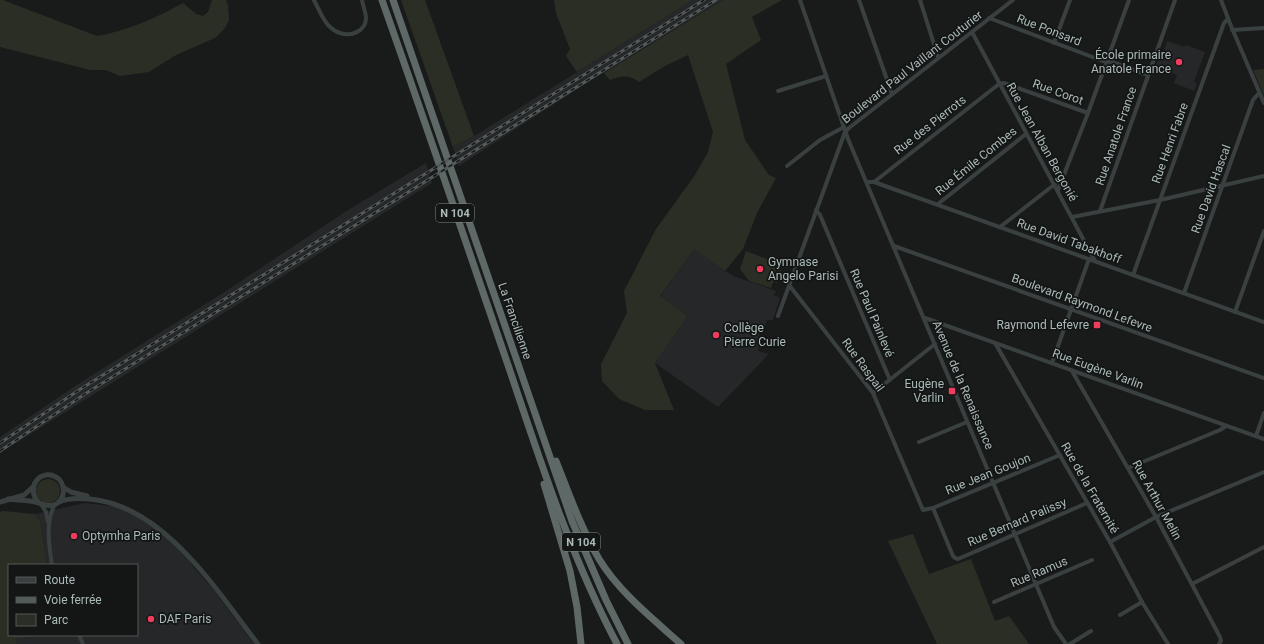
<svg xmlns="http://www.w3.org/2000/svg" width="1264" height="644" font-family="Roboto,sans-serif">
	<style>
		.built { fill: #252728 }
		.green { fill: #2b2e25 }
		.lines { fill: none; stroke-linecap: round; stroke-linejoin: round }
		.minor { stroke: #3a4040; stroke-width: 4 }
		.tertiary { stroke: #3a4040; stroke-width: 5 }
		.trunk { stroke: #5e6867; stroke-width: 7 }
		.rail-casing { stroke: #535b5a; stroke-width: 3 }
		.rail { stroke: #141616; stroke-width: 1.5; stroke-dasharray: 4.5; stroke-linecap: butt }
		.poi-dot { fill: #ef3d5d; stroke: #141616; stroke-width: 1.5 }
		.labels { text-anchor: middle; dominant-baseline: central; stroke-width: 3.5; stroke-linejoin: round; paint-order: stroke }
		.shield { fill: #141616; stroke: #7e8987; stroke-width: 1 }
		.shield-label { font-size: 11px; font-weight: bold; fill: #abbab8 }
		.street-label { font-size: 12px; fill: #abbab8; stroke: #141616 }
		.poi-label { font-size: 12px; fill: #abbab8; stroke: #141616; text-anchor: start }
	</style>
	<rect width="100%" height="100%" fill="#191b1b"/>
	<!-- built -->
	<g class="built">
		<path d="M 693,0 L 723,0 L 585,84 L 459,166 L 453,147 L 474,136 Z"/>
		<path d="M 1167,41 L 1185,47 L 1186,45 L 1205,52 L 1194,82 L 1197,83 L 1194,91 L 1174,83 L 1177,75 L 1155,68 L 1159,57 L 1162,56 Z"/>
		<path d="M 426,163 L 432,183 L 0,453 L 0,437 L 78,384 L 223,293 L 348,210 Z"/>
		<path d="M 694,248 L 725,271 L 736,277 L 776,291 L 774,295 L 780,298 L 773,320 L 767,320 L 765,326 L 761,325 L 757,345 L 759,347 L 758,351 L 769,354 L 718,407 L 655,363 L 688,316 L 660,297 Z"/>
		<path d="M 85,503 L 120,507 L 146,521 L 169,539 L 183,551 L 195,569 L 212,588 L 254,644 L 17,644 L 16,639 L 45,635 L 137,635 L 137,565 L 47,565 L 40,521 L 35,514 Z"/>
	</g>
	<!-- green -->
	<g class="green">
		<path d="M 0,0 L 3,0 L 97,36 C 127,31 156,18 183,3 L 196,14 L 203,16 L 208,12 L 212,0 L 226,0 L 228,5 L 229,20 L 225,28 L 215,38 L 176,55 L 149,72 L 120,76 L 106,70 L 90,70 L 0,47 Z"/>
		<path d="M 401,0 L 425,0 L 474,136 L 453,147 Z"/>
		<path d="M 554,0 L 693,0 L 577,72 L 566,56 L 570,49 L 556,13 Z"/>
		<path d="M 723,0 L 782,0 L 752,17 L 761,40 L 726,64 L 745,140 L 769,175 L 776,178 L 757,213 L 743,249 L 725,271 L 694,249 L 660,296 L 688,316 L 655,363 L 674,410 L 645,410 L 619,399 L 602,381 L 601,364 L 627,313 L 624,291 L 656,229 L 695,175 L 708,152 L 713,132 L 688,55 L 665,66 L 639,82 C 629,74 621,76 610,80 L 604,73 Z"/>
		<path d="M 1264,69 L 1264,96 L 1253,70 Z"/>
		<path d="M 746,251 L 780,264 L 778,269 L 781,270 L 777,283 L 773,282 L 771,288 L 749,281 L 740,269 Z"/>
		<circle cx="48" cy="491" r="12"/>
		<path d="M 3,511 L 35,514 L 40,521 L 47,565 L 9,565 L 9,635 L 45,635 L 16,639 L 17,644 L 0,644 L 0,512 Z"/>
		<path d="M 913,534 L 929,574 L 971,559 L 995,621 L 1009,616 L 1029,644 L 937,644 L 888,541 Z"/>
	</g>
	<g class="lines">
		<!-- minor -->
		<g class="minor">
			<path d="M 314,0 C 318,8 322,18 328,25 C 331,28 336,32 340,33 C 351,37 366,31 366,18 C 366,13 363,6 362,0"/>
			<path d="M 800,0 L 848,139 L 1054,627 L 1066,644"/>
			<path d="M 859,0 L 892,94"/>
			<path d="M 920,0 L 938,57"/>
			<path d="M 1221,0 L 1231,26 L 1264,103"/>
			<path d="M 989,18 L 1103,61 L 1112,62 L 1148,75"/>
			<path d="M 1232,30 L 1264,28"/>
			<path d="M 972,32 L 1095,261"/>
			<path d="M 1054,43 L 1070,0"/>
			<path d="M 778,91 L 826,76"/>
			<path d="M 787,166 L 820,140 L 844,127"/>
			<path d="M 867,182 L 874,182 L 1264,322"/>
			<path d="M 874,182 L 999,84 L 1004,83 L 1088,113"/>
			<path d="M 1058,190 L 1088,113 L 1129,0"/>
			<path d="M 938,204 L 1026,134"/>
			<path d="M 816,210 L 820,215 L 890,380"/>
			<path d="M 1100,211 L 1175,0"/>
			<path d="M 1072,217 L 1160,200 L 1264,176"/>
			<path d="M 1000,227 L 1055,184"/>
			<path d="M 894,246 L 1264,378"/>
			<path d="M 1133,275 L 1224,23 L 1228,19"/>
			<path d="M 789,285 L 873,393 L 923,510 L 933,508 L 1060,455"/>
			<path d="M 1184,293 L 1253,100 L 1259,93"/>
			<path d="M 1235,312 L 1264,231"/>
			<path d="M 778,316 L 845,132 L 849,128 L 1013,0"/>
			<path d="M 925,318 L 1264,439"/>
			<path d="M 995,343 L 1110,542 L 1142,602 L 1168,644"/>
			<path d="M 1052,363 L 1089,259"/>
			<path d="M 1072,371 L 1156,517 L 1220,637 L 1221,641 L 1219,644"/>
			<path d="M 873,393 L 935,344"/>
			<path d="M 1256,436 L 1264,413"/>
			<path d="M 919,442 L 967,422"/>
			<path d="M 1128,468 L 1220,430 L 1226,426"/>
			<path d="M 41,504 L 46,512 L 48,522"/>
			<path d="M 933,508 L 953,556 L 955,558 L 958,559 L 1087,503"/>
			<path d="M 1110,542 L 1156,517 L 1264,472"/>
			<path d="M 52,565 C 49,545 45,523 55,504"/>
			<path d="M 1192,584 L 1264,547"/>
			<path d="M 994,602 L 1092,560"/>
			<path d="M 1120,615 L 1142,602"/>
			<path d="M 79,635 L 83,644"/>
			<path d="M 1070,644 L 1091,631"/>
		</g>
		<!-- tertiary -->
		<g class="tertiary">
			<path d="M 63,487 L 71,492 L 87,496"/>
			<path d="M 8,499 C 15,500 23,500 30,501 C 41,502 53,512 61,499 C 63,496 64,491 63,487 C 62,483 60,479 56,477 C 39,468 25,489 39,503"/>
			<path d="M 0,502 L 24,495 L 33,487"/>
			<path d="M 59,502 C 68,498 79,498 89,499 C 164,505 216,590 258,644"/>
		</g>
		<!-- trunk -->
		<g class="trunk">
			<path d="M 382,0 C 425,121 466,243 508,365 C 540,460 570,555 617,644"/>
			<path d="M 393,0 L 572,521 L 606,600 L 628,644"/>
			<path d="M 556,461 C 569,494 581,528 599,559 C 619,592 653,619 681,644"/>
			<path d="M 544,484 L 570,571 L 577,607 L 581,644"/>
		</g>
		<defs>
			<g id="rail">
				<path d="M 0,443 L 79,390 L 704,0"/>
				<path d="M 0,451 L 85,394 L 716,0"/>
			</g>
		</defs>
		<!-- rail casing -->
		<use href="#rail" class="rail-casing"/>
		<!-- rail -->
		<use href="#rail" class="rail"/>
	</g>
	<!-- markers -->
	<g class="poi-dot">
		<circle cx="1179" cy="62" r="4"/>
		<circle cx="760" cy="269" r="4"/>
		<rect x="1093" y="321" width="8" height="8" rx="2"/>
		<circle cx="716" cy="335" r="4"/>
		<rect x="948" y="387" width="8" height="8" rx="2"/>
		<circle cx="74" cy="536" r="4"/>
		<circle cx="151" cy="619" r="4"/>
	</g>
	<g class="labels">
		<!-- shield labels -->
		<g class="shield">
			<rect x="436" y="204" width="38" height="18" rx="3"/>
			<rect x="562" y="533" width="38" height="18" rx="3"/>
		</g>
		<g class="shield-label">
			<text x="455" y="213">N 104</text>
			<text x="581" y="542">N 104</text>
		</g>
		<!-- street labels -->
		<g class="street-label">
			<text transform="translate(1049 30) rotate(21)">Rue Ponsard</text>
			<text transform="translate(912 67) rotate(-38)">Boulevard Paul Vaillant Couturier</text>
			<text transform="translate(1058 92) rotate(20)">Rue Corot</text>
			<text transform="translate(930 125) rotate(-38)">Rue des Pierrots</text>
			<text transform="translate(1116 136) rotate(-71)">Rue Anatole France</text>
			<text transform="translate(1042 142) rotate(61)">Rue Jean Alban Bergonié</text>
			<text transform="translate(1170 143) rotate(-70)">Rue Henri Fabre</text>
			<text transform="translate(976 161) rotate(-39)">Rue Émile Combes</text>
			<text transform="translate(1211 189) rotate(-70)">Rue David Hascal</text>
			<text transform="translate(1069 241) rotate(20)">Rue David Tabakhoff</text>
			<text transform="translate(1082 303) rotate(20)">Boulevard Raymond Lefevre</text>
			<text transform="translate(872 313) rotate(67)">Rue Paul Painlevé</text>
			<text transform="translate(515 321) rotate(71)">La Francilienne</text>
			<text transform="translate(863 365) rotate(54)">Rue Raspail</text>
			<text transform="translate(1098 369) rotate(20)">Rue Eugène Varlin</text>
			<text transform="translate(963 385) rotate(67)">Avenue de la Renaissance</text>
			<text transform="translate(988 474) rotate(-22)">Rue Jean Goujon</text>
			<text transform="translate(1090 488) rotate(60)">Rue de la Fraternité</text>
			<text transform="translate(1157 500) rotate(61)">Rue Arthur Melin</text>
			<text transform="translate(1017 522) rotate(-23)">Rue Bernard Palissy</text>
			<text transform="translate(1039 572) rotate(-23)">Rue Ramus</text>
		</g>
		<!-- poi labels -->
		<g class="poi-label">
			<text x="1171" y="55" text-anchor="end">École primaire<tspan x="1171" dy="14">Anatole France</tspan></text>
			<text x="768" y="262">Gymnase<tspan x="768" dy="14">Angelo Parisi</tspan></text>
			<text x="1089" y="325" text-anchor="end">Raymond Lefevre</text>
			<text x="724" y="328">Collège<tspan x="724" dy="14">Pierre Curie</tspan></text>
			<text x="944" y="384" text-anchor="end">Eugène<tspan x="944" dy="14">Varlin</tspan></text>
			<text x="82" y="536">Optymha Paris</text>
			<text x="159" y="619">DAF Paris</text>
		</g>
	</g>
	<!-- legend -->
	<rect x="8" y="564" width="130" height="72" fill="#141616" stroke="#505857"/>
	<rect x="16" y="577" width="20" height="6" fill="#3a4040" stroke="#505857"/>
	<text x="44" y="584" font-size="12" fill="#abbab8">Route</text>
	<rect x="16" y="597" width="20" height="6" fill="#535b5a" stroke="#505857"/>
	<text x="44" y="604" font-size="12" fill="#abbab8">Voie ferrée</text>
	<rect x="16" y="614" width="20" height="12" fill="#2b2e25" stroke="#505857"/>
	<text x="44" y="624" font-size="12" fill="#abbab8">Parc</text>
</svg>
